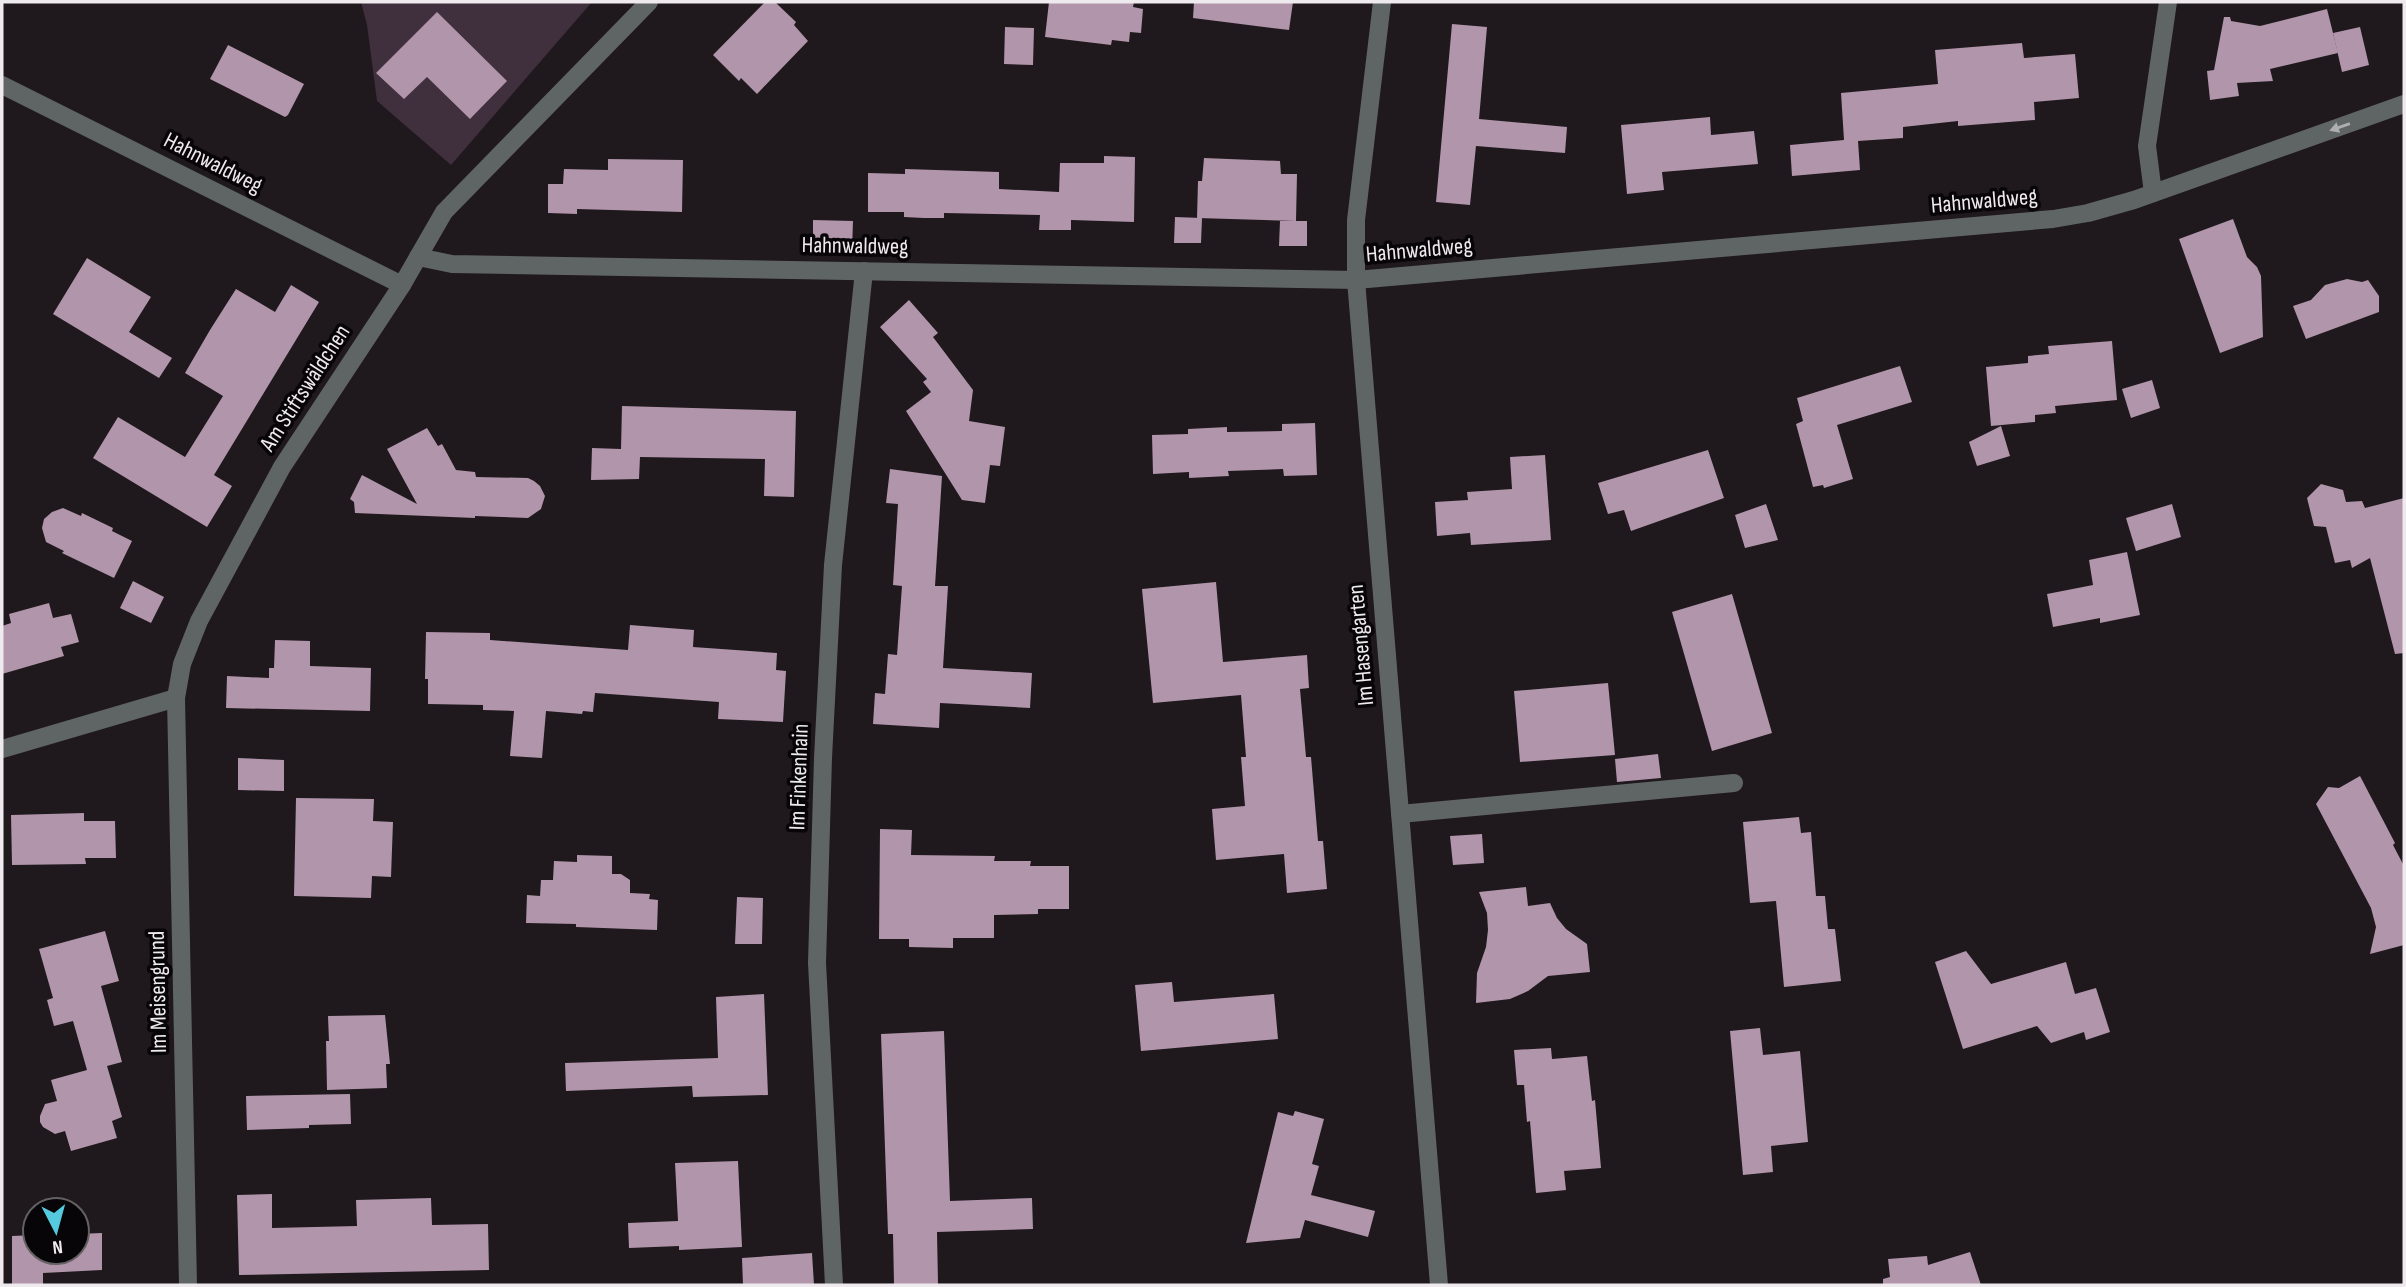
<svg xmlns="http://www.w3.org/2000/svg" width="2406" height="1287" font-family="'Sofia Sans Condensed',sans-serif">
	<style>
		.green { fill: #402f3c }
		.building { fill: #b195aa }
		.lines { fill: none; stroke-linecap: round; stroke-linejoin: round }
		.lane { stroke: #5f6465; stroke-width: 18 }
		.street { stroke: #5f6465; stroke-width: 18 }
		.oneway { fill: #aeaeb0 }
		.labels { text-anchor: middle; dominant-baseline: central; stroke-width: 7; stroke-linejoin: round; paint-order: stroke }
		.street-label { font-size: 23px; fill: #efeaee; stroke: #070507 }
	</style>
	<rect width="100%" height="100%" fill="#1f181d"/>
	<!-- green -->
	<path class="green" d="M 361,2 L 592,2 L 451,165 L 377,101 L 367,25 Z"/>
	<!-- building -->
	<g class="building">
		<path d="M 765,2 L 775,2 L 796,22 L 794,25 L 808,41 L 757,94 L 741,78 L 739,81 L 713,55 Z"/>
		<path d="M 1049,2 L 1134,2 L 1133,7 L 1143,9 L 1141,33 L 1130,32 L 1129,42 L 1112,40 L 1111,45 L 1045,37 Z"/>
		<path d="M 1194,2 L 1293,2 L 1289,30 L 1193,18 Z"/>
		<path d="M 2327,9 L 2338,53 L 2270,69 L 2273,81 L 2237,83 L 2239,96 L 2210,100 L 2207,71 L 2214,70 L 2224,17 L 2230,17 L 2231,21 L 2260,26 Z"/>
		<path d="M 437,12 L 507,81 L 470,119 L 427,77 L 404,99 L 376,73 Z"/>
		<path d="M 1452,24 L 1487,27 L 1479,119 L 1567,127 L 1565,153 L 1476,146 L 1470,205 L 1436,202 Z"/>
		<path d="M 1005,27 L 1034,28 L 1033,65 L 1004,64 Z"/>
		<path d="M 2360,27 L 2369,65 L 2342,72 L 2333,33 Z"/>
		<path d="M 2022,43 L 2024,58 L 2075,54 L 2079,98 L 2034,102 L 2035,120 L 1958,126 L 1958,121 L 1903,127 L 1903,138 L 1858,141 L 1860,170 L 1792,176 L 1790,145 L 1844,140 L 1841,93 L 1938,84 L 1935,50 Z"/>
		<path d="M 228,45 L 304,84 L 288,115 L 285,117 L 210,79 Z"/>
		<path d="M 1710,117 L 1711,135 L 1754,131 L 1758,164 L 1662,172 L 1664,190 L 1627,194 L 1621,125 Z"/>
		<path d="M 1104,156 L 1135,157 L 1134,222 L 1071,220 L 1071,230 L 1039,230 L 1040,215 L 944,213 L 944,218 L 924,218 L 904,217 L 904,212 L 868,212 L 868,173 L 905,174 L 905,169 L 999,172 L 999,189 L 1059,192 L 1060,163 L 1104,163 Z"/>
		<path d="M 1204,158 L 1280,161 L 1281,174 L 1297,174 L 1296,221 L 1197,218 L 1198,181 L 1202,181 Z"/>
		<path d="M 608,159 L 683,160 L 682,212 L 577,209 L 577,214 L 548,213 L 548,184 L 563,184 L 564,169 L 608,170 Z"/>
		<path d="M 1175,217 L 1202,218 L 1201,243 L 1174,243 Z"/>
		<path d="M 2233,219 L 2247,257 L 2257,267 L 2261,276 L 2263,337 L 2220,353 L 2179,239 Z"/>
		<path d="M 813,220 L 853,221 L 852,252 L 813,251 Z"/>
		<path d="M 1280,221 L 1307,221 L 1307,246 L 1279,246 Z"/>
		<path d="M 87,258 L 151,297 L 129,332 L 172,358 L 159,378 L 53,314 Z"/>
		<path d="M 2347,279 L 2362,282 L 2368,280 L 2379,296 L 2379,312 L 2306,339 L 2293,306 L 2311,300 L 2325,285 Z"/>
		<path d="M 291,285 L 319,302 L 214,475 L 232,486 L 207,527 L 93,458 L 118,417 L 185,457 L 223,396 L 185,373 L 210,330 L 236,289 L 275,312 Z"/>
		<path d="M 909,300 L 938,333 L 933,337 L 973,390 L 969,421 L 1005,427 L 1000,466 L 990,465 L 985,503 L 962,500 L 906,411 L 931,392 L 923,382 L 927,379 L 880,327 Z"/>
		<path d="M 2112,341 L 2117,400 L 2055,406 L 2056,413 L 2035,415 L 2035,422 L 1991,426 L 1986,367 L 2028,363 L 2028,356 L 2049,354 L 2048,346 Z"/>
		<path d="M 1900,366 L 1912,402 L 1837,425 L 1853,479 L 1824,488 L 1823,485 L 1813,487 L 1796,424 L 1803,421 L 1797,398 Z"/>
		<path d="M 2152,380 L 2160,408 L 2131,418 L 2122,389 Z"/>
		<path d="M 622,406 L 796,411 L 794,497 L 764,496 L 765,459 L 640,457 L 639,479 L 591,480 L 592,448 L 621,449 Z"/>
		<path d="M 1315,423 L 1317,475 L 1284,476 L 1283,469 L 1228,471 L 1229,476 L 1189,478 L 1189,472 L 1153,474 L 1152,435 L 1188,434 L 1188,429 L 1227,427 L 1227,432 L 1282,431 L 1282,424 Z"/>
		<path d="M 2001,426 L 2010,456 L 1977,466 L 1969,442 Z"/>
		<path d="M 427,428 L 438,446 L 442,444 L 456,470 L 475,472 L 476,477 L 528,478 L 534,481 L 540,486 L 545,496 L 541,509 L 528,518 L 475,516 L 475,518 L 355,513 L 354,502 L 350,499 L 362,475 L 417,504 L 387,449 Z"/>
		<path d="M 1708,450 L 1724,498 L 1631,531 L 1624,510 L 1608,514 L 1598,483 Z"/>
		<path d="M 1545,455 L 1551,540 L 1471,545 L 1470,533 L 1437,536 L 1435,502 L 1468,500 L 1467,492 L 1512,489 L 1510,457 Z"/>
		<path d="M 890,469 L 942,476 L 935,586 L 948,586 L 943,668 L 1032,673 L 1030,708 L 940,703 L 939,728 L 873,724 L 875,693 L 885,694 L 888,654 L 897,655 L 902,586 L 893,585 L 898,504 L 886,503 Z"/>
		<path d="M 2321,484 L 2343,490 L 2346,502 L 2362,501 L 2365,508 L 2404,498 L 2404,653 L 2395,654 L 2370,558 L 2352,568 L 2350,560 L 2335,563 L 2326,527 L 2314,526 L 2307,498 Z"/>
		<path d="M 1766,504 L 1778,540 L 1745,548 L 1735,515 Z"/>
		<path d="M 2172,504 L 2181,537 L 2136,551 L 2126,518 Z"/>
		<path d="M 63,508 L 81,516 L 82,513 L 113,528 L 112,531 L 132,541 L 114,578 L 62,553 L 64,551 L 46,542 L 42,528 L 44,519 L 52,512 Z"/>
		<path d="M 2127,552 L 2140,615 L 2100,623 L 2100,618 L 2053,627 L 2047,594 L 2093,585 L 2089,560 Z"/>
		<path d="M 133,581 L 164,597 L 151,623 L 120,608 Z"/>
		<path d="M 1216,582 L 1223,662 L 1307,655 L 1309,688 L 1300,689 L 1306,757 L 1311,757 L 1318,841 L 1323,841 L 1327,889 L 1287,893 L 1284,854 L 1216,860 L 1212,809 L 1245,806 L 1241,757 L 1246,757 L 1241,695 L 1153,703 L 1142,589 Z"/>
		<path d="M 1732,594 L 1772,733 L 1712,751 L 1672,612 Z"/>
		<path d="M 49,603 L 53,618 L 71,614 L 79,642 L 61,647 L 64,656 L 2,674 L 2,626 L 11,623 L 9,614 Z"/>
		<path d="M 630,625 L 694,630 L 693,647 L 777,653 L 776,670 L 786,671 L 783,722 L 718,719 L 719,702 L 595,693 L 593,712 L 583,711 L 582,714 L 546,711 L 542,758 L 510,756 L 514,711 L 483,710 L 483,705 L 428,704 L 428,679 L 425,679 L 426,632 L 490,633 L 490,640 L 628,650 Z"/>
		<path d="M 275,640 L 310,641 L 310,666 L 371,668 L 370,711 L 226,708 L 227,676 L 269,678 L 269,668 L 274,668 Z"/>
		<path d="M 1608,683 L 1615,755 L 1520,762 L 1514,691 Z"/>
		<path d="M 1658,754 L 1661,778 L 1617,782 L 1615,759 Z"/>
		<path d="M 238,758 L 284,760 L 284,791 L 238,790 Z"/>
		<path d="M 2360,776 L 2395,843 L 2393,845 L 2404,866 L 2404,945 L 2370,954 L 2376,927 L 2371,908 L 2316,804 L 2328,787 L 2339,788 Z"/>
		<path d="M 296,798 L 374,799 L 373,821 L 393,822 L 391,877 L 372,876 L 371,898 L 294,896 Z"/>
		<path d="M 84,813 L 84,821 L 115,821 L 116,858 L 85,858 L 86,864 L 12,865 L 11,815 Z"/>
		<path d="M 1799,817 L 1801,833 L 1811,832 L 1816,896 L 1825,896 L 1828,929 L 1835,929 L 1841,981 L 1784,987 L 1776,901 L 1750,903 L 1743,822 Z"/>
		<path d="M 880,829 L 912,830 L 911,855 L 995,856 L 994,861 L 1031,861 L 1030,866 L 1069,866 L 1069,909 L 1038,909 L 1038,914 L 994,915 L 994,938 L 953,938 L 953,948 L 909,947 L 909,939 L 879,939 Z"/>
		<path d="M 1482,834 L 1484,863 L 1453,865 L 1450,836 Z"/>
		<path d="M 577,855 L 612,856 L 612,874 L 621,874 L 630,880 L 630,893 L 650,894 L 649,899 L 658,900 L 657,930 L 576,927 L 576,924 L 526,923 L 527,895 L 540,896 L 541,880 L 553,880 L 554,861 L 577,862 Z"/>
		<path d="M 1526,887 L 1528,906 L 1550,903 L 1557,918 L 1566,929 L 1587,944 L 1590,972 L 1548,976 L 1528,991 L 1510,999 L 1476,1003 L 1477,973 L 1486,947 L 1488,930 L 1487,913 L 1479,892 Z"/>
		<path d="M 737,897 L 763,898 L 762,944 L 735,944 Z"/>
		<path d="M 105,931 L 119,981 L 101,986 L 122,1062 L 107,1066 L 122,1117 L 112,1121 L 117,1138 L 71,1151 L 65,1131 L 55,1134 L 43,1127 L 40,1122 L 40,1116 L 45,1104 L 57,1101 L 51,1080 L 87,1070 L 73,1021 L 54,1026 L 47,1000 L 53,998 L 39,949 Z"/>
		<path d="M 1966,951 L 1991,984 L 2066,962 L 2075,994 L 2096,988 L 2110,1032 L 2086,1040 L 2084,1032 L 2051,1043 L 2037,1026 L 1963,1049 L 1935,962 Z"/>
		<path d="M 1172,982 L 1174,1002 L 1274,994 L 1278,1039 L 1141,1051 L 1135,985 Z"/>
		<path d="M 764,994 L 768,1095 L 693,1097 L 692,1086 L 566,1091 L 565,1063 L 718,1058 L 716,997 Z"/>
		<path d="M 385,1015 L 390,1064 L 386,1064 L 387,1088 L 327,1090 L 326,1041 L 329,1041 L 328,1016 Z"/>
		<path d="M 1760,1028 L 1763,1055 L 1800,1051 L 1808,1142 L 1771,1146 L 1773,1172 L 1743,1175 L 1730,1031 Z"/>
		<path d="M 944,1031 L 950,1201 L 1032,1198 L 1033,1229 L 937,1232 L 938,1284 L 894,1284 L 893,1234 L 888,1234 L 881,1034 Z"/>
		<path d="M 1551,1048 L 1552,1059 L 1587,1056 L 1592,1101 L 1595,1100 L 1601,1168 L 1564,1171 L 1566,1190 L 1536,1193 L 1530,1121 L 1527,1122 L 1524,1085 L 1517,1085 L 1514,1050 Z"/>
		<path d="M 350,1094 L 351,1124 L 309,1125 L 309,1128 L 247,1130 L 246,1096 Z"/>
		<path d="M 1295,1111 L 1324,1119 L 1312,1164 L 1319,1166 L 1311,1195 L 1375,1211 L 1368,1237 L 1305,1220 L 1300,1238 L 1246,1243 L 1278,1112 L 1293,1116 Z"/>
		<path d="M 738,1161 L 742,1247 L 679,1250 L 679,1246 L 629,1248 L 628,1223 L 678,1221 L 675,1163 Z"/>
		<path d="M 272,1194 L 272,1228 L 357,1226 L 356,1200 L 431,1198 L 432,1225 L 488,1224 L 489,1270 L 239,1275 L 237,1195 Z"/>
		<path d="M 102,1233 L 102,1270 L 43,1273 L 43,1285 L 12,1285 L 12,1236 L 35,1235 L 35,1252 L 77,1252 L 77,1234 Z"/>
		<path d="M 1970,1252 L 1981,1285 L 1883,1285 L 1883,1279 L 1890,1277 L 1888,1259 L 1927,1256 L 1928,1265 Z"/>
		<path d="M 812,1253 L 814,1285 L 743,1285 L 742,1258 Z"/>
	</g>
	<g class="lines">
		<!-- lane -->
		<g class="lane">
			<path d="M 2,85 L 402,285"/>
			<path d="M 1400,814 L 1734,783"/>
		</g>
		<!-- street -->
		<g class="street">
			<path d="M 1382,2 L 1356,220 L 1356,280 L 1439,1285"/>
			<path d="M 2153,193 L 2147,146 L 2168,2"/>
			<path d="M 418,257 L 452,264 L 1356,280 L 2053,219 L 2088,213 L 2134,200 L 2404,104"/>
			<path d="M 2,749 L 176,698"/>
			<path d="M 188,1285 L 176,698 L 182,664 L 199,621 L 282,467 L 402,285 L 444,212 L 649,2"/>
			<path d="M 834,1285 L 817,963 L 823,758 L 833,565 L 864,271"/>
		</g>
	</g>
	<!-- one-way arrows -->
	<defs><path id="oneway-solid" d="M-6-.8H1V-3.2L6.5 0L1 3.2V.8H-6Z" transform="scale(1.75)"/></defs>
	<use class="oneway" href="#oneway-solid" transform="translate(2340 127) rotate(161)"/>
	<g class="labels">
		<!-- street labels -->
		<g class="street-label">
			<text transform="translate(213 163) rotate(27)">Hahnwaldweg</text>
			<text transform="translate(1984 201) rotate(-5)">Hahnwaldweg</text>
			<text transform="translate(855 246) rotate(1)">Hahnwaldweg</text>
			<text transform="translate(1419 250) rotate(-5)">Hahnwaldweg</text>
			<text transform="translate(305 388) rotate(-57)">Am Stiftswäldchen</text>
			<text transform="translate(1361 645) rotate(-95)">Im Hasengarten</text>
			<text transform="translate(799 777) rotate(-88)">Im Finkenhain</text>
			<text transform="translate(158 992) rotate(-91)">Im Meisengrund</text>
		</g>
	</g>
	<!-- border -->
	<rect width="2406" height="1287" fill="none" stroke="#efeaee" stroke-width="7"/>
	<!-- north arrow -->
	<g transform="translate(56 1231) rotate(174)"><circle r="33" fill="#070507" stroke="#646163" stroke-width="2"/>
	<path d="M0-5L12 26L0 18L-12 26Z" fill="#55cadf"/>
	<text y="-10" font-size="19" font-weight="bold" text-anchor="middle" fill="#efeaee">N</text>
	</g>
</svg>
